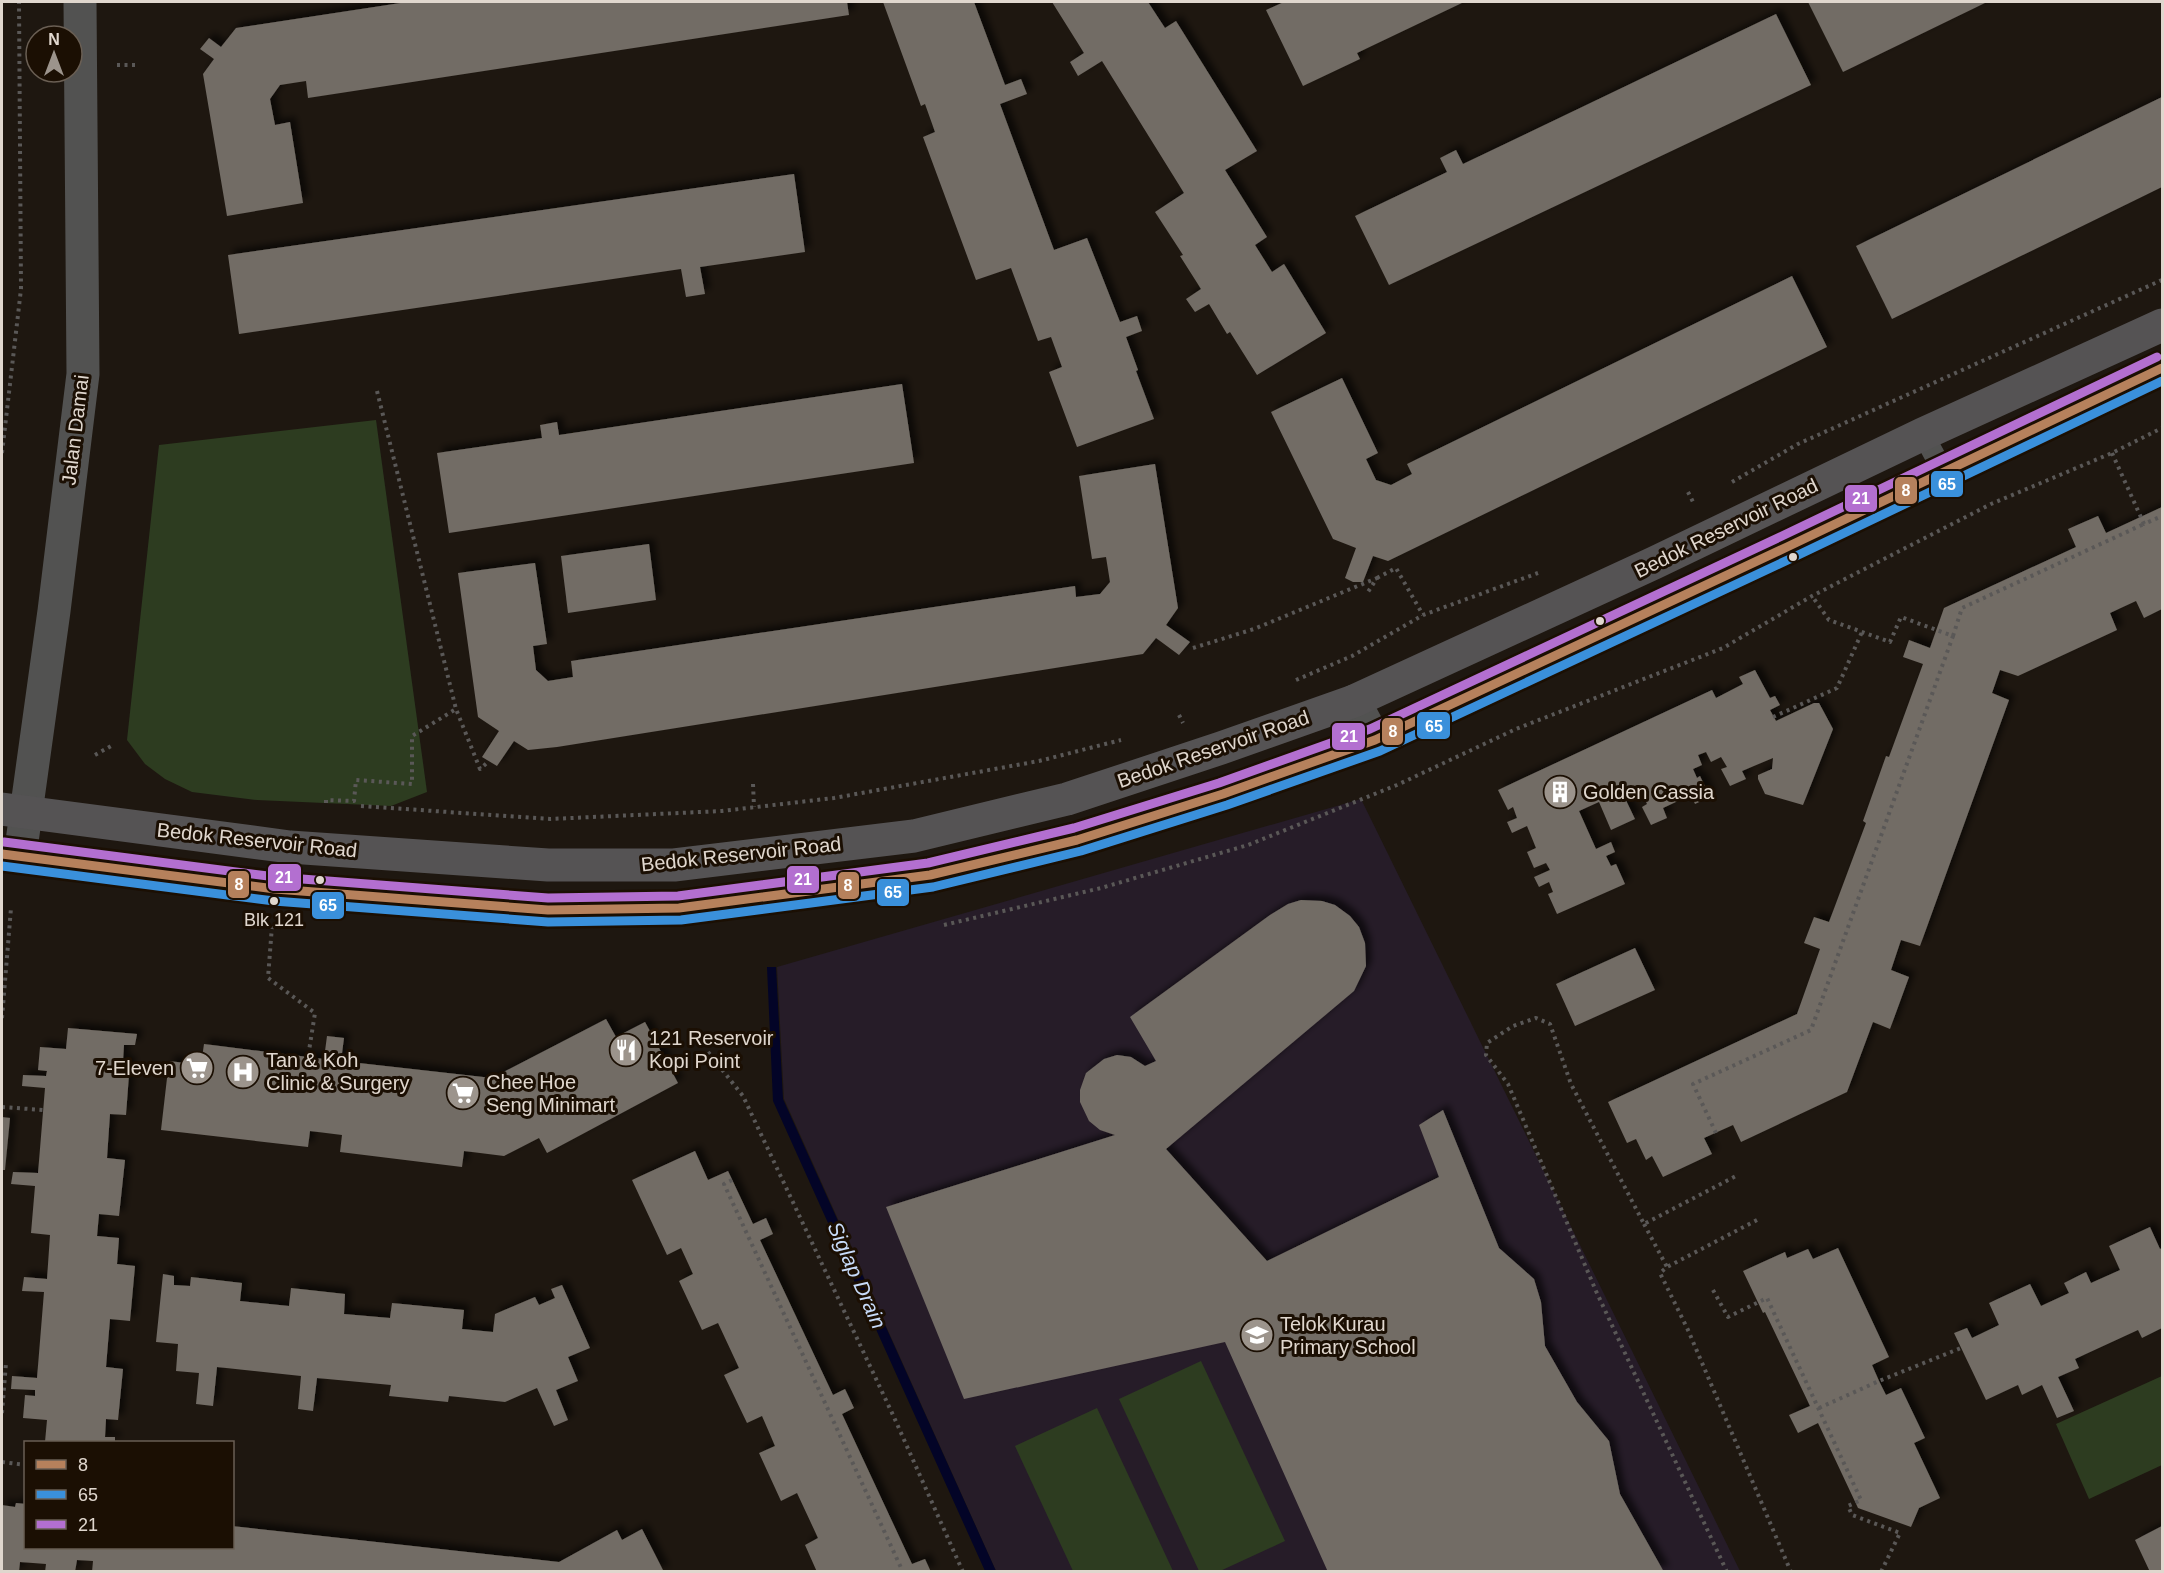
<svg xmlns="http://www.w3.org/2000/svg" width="2164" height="1573" font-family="Arial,sans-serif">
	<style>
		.education { fill: #261c28 }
		.green { fill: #2d3c20 }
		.water { fill: #030427 }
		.building { fill: #726c65; filter: url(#shadow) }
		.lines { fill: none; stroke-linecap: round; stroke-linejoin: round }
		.path { stroke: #5a5857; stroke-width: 4; stroke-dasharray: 3 4.5; stroke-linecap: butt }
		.service { stroke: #525251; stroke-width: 21 }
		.minor { stroke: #525251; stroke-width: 33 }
		.secondary { stroke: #555354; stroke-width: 33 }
		.bus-1-casing { stroke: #1b0f03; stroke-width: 14 }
		.bus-2-casing { stroke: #1b0f03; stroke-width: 14 }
		.bus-3-casing { stroke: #1b0f03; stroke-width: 14 }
		.bus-1 { stroke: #b6815c; stroke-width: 9 }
		.bus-2 { stroke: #3a90db; stroke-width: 9 }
		.bus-3 { stroke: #b36fd0; stroke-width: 9 }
		.bus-dot { fill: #e0d7ce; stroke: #1b0f03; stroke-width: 2 }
		.labels { text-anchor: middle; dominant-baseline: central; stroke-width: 6; stroke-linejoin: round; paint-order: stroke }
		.bus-label { font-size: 18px; fill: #e0d7ce; stroke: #1b0f03 }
		.street-label { font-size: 20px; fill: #e0d7ce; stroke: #1b0f03 }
		.poi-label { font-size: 20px; fill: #e0d7ce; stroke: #1b0f03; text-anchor: start }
		.water-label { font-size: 21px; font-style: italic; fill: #c7dbf9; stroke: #1b0f03 }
		.line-badge { stroke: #1b0f03; stroke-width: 2 }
		.badge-label { font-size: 16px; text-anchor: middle; font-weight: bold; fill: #fff }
	</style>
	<defs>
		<filter id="shadow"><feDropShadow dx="5.5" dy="-5.5" stdDeviation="3" flood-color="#0009"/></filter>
	</defs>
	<rect width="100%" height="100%" fill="#1e1710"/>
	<!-- education -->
	<path class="education" d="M 1361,799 L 1740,1571 L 996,1571 L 784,1099 L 777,967 Z"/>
	<!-- green -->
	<g class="green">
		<path d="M 376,420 L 427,792 L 391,806 L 257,800 L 192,792 L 165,779 L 145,764 L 127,740 L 159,445 Z"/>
		<path d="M 1201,1361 L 1285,1541 L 1220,1571 L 1199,1571 L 1119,1399 Z"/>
		<path d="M 2162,1376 L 2162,1465 L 2089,1499 L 2056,1424 Z"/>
		<path d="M 1097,1408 L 1173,1571 L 1073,1571 L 1015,1446 Z"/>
	</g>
	<!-- water -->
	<path class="water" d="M 767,967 L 776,967 L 783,1099 L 996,1571 L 985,1571 L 773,1101 Z"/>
	<!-- building -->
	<g class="building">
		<path d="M 407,2 L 847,2 L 849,15 L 308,98 L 306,81 L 280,85 L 270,99 L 275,125 L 290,122 L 303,203 L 227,216 L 203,74 L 214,59 L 200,49 L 209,38 L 221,47 L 236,28 Z"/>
		<path d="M 883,2 L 974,2 L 1005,85 L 1021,79 L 1027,94 L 1000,104 L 1054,250 L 1087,238 L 1120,322 L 1137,316 L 1142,331 L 1126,337 L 1138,370 L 1136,371 L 1154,419 L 1077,447 L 1049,372 L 1062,367 L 1051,337 L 1038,341 L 1011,268 L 976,280 L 923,137 L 935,132 L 925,104 L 921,106 Z"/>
		<path d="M 1052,2 L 1148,2 L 1165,28 L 1176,21 L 1257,151 L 1225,170 L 1267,237 L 1255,245 L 1272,272 L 1284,264 L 1326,333 L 1257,375 L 1230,332 L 1227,334 L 1209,304 L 1195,312 L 1186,299 L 1201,289 L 1180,256 L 1183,255 L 1155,212 L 1184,193 L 1102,61 L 1078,76 L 1070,62 L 1084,53 Z"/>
		<path d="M 1284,2 L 1464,2 L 1357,53 L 1360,59 L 1303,86 L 1266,10 Z"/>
		<path d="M 1808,2 L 1987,2 L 1843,72 Z"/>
		<path d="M 1776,14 L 1811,85 L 1389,285 L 1355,216 L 1447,172 L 1440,158 L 1456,150 L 1463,164 Z"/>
		<path d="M 2162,97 L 2162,187 L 1892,319 L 1856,246 Z"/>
		<path d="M 794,174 L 805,252 L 700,267 L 705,294 L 686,297 L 681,269 L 239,334 L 228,255 Z"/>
		<path d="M 1792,276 L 1827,347 L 1388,561 L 1373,556 L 1363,582 L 1353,582 L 1345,578 L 1356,548 L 1333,539 L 1271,412 L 1342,378 L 1378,453 L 1366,459 L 1376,480 L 1391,485 L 1412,474 L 1407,464 Z"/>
		<path d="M 902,384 L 914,463 L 449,533 L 437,453 L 542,438 L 540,425 L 557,422 L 559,435 Z"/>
		<path d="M 1155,464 L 1178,608 L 1166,625 L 1190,642 L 1179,655 L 1156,638 L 1143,654 L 557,747 L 528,750 L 514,741 L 497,766 L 482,757 L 499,731 L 478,717 L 458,573 L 535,563 L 547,644 L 533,646 L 536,670 L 548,681 L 573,677 L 571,661 L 1075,586 L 1076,597 L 1100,594 L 1110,582 L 1106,557 L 1092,559 L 1079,476 Z"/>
		<path d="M 2162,507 L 2162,609 L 2144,618 L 2136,601 L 2110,613 L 2117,630 L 2018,676 L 2000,670 L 1992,693 L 2009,700 L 1920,946 L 1901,940 L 1891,970 L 1909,977 L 1890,1029 L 1873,1022 L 1847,1092 L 1741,1142 L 1733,1125 L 1704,1138 L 1712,1154 L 1663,1177 L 1652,1156 L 1646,1160 L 1636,1139 L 1627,1143 L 1608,1102 L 1797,1014 L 1820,949 L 1804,943 L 1814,917 L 1829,922 L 1866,823 L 1863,821 L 1886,756 L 1889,757 L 1923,664 L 1903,657 L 1909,640 L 1930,648 L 1944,608 L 2076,547 L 2068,529 L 2098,516 L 2106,533 Z"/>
		<path d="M 649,544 L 656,600 L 568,613 L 561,556 Z"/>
		<path d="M 1755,670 L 1770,698 L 1775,696 L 1780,705 L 1770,710 L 1776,721 L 1814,703 L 1819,703 L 1833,729 L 1803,805 L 1765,794 L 1758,779 L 1758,775 L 1772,769 L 1773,758 L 1742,771 L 1746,779 L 1730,786 L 1721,769 L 1727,767 L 1721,757 L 1711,762 L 1706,752 L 1698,755 L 1702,765 L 1693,769 L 1697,778 L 1700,776 L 1710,797 L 1695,804 L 1691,795 L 1663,808 L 1667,818 L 1651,825 L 1642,807 L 1647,804 L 1642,793 L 1631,798 L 1627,788 L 1621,790 L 1635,819 L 1611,830 L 1599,802 L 1579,811 L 1596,849 L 1611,842 L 1615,852 L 1606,856 L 1611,866 L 1616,864 L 1625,884 L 1557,914 L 1548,894 L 1553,892 L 1549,882 L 1539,887 L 1534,877 L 1550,870 L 1546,863 L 1534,868 L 1527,852 L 1536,848 L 1527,826 L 1512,833 L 1507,822 L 1517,818 L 1513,807 L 1508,810 L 1498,790 L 1712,690 L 1716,698 L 1743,684 L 1739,677 Z"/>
		<path d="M 1301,900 L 1322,901 L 1335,905 L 1350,916 L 1359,927 L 1365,943 L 1366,966 L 1354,991 L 1166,1149 L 1267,1261 L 1439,1177 L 1419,1125 L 1443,1110 L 1499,1248 L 1534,1279 L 1541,1302 L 1545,1346 L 1577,1402 L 1609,1441 L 1620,1494 L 1664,1572 L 1328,1572 L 1225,1342 L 964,1399 L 886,1207 L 1115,1135 L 1100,1130 L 1089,1121 L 1080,1102 L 1080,1090 L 1086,1073 L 1104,1059 L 1117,1055 L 1131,1057 L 1145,1066 L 1156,1061 L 1130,1017 L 1270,915 L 1288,904 Z"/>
		<path d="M 1635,948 L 1655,990 L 1575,1026 L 1556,984 Z"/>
		<path d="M 606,1019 L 616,1037 L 645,1022 L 678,1083 L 547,1153 L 539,1138 L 504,1156 L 464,1151 L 462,1167 L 340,1152 L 342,1135 L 310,1131 L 308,1147 L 161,1130 L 169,1061 L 201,1065 L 204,1044 L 324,1059 L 327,1036 L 344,1038 L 341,1061 L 492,1078 Z"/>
		<path d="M 68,1028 L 137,1034 L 135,1045 L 124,1045 L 123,1061 L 130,1061 L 126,1115 L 110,1114 L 107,1158 L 125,1160 L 119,1216 L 99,1214 L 97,1236 L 119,1238 L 117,1264 L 135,1266 L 130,1321 L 110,1319 L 106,1367 L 123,1369 L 118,1420 L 106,1419 L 105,1437 L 115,1437 L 115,1442 L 45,1442 L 47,1420 L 23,1418 L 25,1395 L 35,1396 L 35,1390 L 11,1389 L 12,1376 L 37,1378 L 44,1292 L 22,1291 L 24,1277 L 47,1279 L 50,1235 L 31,1233 L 35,1186 L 11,1184 L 13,1172 L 38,1173 L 45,1088 L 22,1086 L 23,1075 L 46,1076 L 47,1071 L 38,1070 L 40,1047 L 66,1049 Z"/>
		<path d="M 2,1117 L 10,1118 L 5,1170 L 2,1170 Z"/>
		<path d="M 695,1151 L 708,1180 L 728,1171 L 753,1224 L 766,1218 L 773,1234 L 760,1240 L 833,1395 L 845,1389 L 854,1408 L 842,1414 L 912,1564 L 925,1559 L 931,1572 L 817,1572 L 805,1545 L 818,1538 L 797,1493 L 781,1501 L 759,1453 L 775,1446 L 762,1416 L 747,1423 L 724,1375 L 739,1368 L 718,1323 L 702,1330 L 679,1281 L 693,1274 L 681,1248 L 667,1255 L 632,1180 Z"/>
		<path d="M 2150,1227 L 2160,1249 L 2162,1248 L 2162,1328 L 2142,1338 L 2138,1330 L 2075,1359 L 2079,1368 L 2058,1377 L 2074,1411 L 2057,1418 L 2042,1385 L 2022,1395 L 2018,1385 L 1986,1400 L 1954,1333 L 1967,1328 L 1972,1338 L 1999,1325 L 1989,1303 L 2030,1284 L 2041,1306 L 2069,1293 L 2064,1283 L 2086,1272 L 2091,1283 L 2120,1270 L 2109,1246 Z"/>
		<path d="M 1838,1248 L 1889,1357 L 1872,1365 L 1879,1381 L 1886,1395 L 1901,1388 L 1925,1438 L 1914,1443 L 1940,1498 L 1919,1508 L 1911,1527 L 1858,1508 L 1818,1423 L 1798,1433 L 1789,1415 L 1810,1406 L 1765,1312 L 1763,1313 L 1743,1271 L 1785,1252 L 1787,1258 L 1808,1249 L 1813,1259 Z"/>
		<path d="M 163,1274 L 174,1276 L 174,1285 L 190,1286 L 191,1277 L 242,1283 L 240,1301 L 289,1306 L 291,1288 L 345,1294 L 344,1314 L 390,1318 L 392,1303 L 464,1310 L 462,1329 L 493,1332 L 495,1314 L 535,1297 L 539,1305 L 555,1298 L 551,1289 L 562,1285 L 590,1348 L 568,1357 L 578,1381 L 556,1390 L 568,1420 L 554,1426 L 537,1388 L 505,1402 L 449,1396 L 448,1402 L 389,1396 L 391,1385 L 317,1378 L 313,1411 L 298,1409 L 301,1376 L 217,1367 L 213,1406 L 196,1404 L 199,1373 L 176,1371 L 178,1344 L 156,1342 Z"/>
		<path d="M 16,1503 L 26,1504 L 26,1548 L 232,1548 L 232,1526 L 559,1562 L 617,1530 L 622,1540 L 642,1529 L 664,1572 L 92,1572 L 93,1561 L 77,1560 L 75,1572 L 45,1572 L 46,1564 L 20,1562 L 19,1572 L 2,1572 L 2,1505 L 15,1507 Z"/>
		<path d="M 2162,1526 L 2162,1572 L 2150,1572 L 2135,1540 Z"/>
	</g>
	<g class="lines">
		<!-- path -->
		<g class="path">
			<path d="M 117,65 L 137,65"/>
			<path d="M 377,391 L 456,709"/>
			<path d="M 2,453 L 21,289 L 19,2"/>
			<path d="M 2112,453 L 2144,524 L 2162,516"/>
			<path d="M 1732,482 L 1798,444 L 2162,280"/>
			<path d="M 1688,492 L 1694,504"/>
			<path d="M 1377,578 L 1396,568 L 1423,615"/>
			<path d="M 1953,636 L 1962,608 L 2144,524"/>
			<path d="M 1193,648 L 1254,629 L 1377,578 L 1366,595"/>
			<path d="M 1296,680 L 1352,656 L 1423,615 L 1538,573"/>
			<path d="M 1179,715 L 1183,723"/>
			<path d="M 1773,717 L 1837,688 L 1862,632"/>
			<path d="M 95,755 L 111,746"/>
			<path d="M 753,784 L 754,807"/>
			<path d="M 326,803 L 326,800 L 354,801 L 356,780 L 412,784 L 412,736 L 456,709 L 480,769 L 489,761"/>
			<path d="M 361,806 L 550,819 L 722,811 L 834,798 L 1039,761 L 1121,740"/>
			<path d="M 944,925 L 1101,888 L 1248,845 L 1397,785 L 1516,729 L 1723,648 L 1812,596 L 1991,504 L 2112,453 L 2162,428"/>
			<path d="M 272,926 L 268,978 L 315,1013 L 308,1057"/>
			<path d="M 2,1018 L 11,908"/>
			<path d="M 708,1052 L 743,1096 L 893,1415 L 963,1572"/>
			<path d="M 2,1107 L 43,1110"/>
			<path d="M 1716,1133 L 1693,1084 L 1811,1030 L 1953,636 L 1901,617 L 1890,642 L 1829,620 L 1812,596"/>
			<path d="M 732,1180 L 724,1184 L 903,1572"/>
			<path d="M 1757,1220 L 1667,1267 L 1660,1273 L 1688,1330 L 1791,1572"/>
			<path d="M 1644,1224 L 1667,1267"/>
			<path d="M 1713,1290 L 1728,1317 L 1767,1298 L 1861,1500 L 1848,1506 L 1852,1515 L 1900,1533 L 1881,1572"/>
			<path d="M 1819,1408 L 1879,1381 L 1961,1348"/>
			<path d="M 2,1413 L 6,1363"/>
			<path d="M 2,1462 L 26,1465"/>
			<path d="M 1727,1572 L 1596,1291 L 1508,1084 L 1486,1055 L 1487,1043 L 1513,1026 L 1536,1018 L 1550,1024 L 1571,1084 L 1644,1224 L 1736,1176"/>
		</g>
		<!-- service -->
		<path class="service" d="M 1923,434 L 1943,471"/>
		<!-- minor -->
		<g class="minor">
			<path d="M 1354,701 L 1375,740"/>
			<path d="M 20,856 L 54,611 L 83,374 L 80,2"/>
		</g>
		<!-- secondary -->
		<g class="secondary">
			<path d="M 2,809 L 290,847 L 548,865 L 674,865 L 914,836 L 1067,799 L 1221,748 L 1354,701 L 1654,563 L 1923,434 L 2162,325"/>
			<path d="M 2,854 L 275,889 L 548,910 L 679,908 L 930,875 L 1077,840 L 1223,794 L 1375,740 L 1787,547 L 1943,471 L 2162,368"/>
		</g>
		<defs>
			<path id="bus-1" d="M 2,854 L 275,889 L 548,910 L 679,908 L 930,875 L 1077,840 L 1223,794 L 1375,740 L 1787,547 L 2162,368"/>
			<path id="bus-2" d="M 2,866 L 274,901 L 548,922 L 681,920 L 933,887 L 1081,851 L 1227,805 L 1380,751 L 1792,558 L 2162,381"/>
			<path id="bus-3" d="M 4,842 L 276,877 L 548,898 L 678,896 L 928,863 L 1074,828 L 1219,783 L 1370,729 L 1782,536 L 2157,357"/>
		</defs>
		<!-- bus-1 casing -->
		<use href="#bus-1" class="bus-1-casing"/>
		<!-- bus-2 casing -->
		<use href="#bus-2" class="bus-2-casing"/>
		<!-- bus-3 casing -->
		<use href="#bus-3" class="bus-3-casing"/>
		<!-- bus-1 -->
		<use href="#bus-1" class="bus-1"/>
		<!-- bus-2 -->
		<use href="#bus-2" class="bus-2"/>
		<!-- bus-3 -->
		<use href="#bus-3" class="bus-3"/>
	</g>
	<!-- icons -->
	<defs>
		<symbol id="building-disc" viewBox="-11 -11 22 22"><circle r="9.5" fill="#9c948c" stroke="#1b0f03"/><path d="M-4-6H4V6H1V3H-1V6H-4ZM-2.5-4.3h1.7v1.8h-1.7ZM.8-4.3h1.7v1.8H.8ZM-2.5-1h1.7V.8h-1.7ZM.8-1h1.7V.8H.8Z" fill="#fff"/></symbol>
		<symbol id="restaurant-disc" viewBox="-11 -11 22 22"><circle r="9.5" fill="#9c948c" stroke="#1b0f03"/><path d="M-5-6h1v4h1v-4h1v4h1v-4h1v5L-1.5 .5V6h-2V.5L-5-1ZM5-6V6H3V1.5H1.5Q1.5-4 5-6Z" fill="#fff"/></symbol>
		<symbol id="supermarket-disc" viewBox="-11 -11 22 22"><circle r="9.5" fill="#9c948c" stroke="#1b0f03"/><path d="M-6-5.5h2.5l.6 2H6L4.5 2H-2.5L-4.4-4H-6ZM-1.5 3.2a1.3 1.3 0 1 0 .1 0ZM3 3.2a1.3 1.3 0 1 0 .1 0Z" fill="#fff"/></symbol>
		<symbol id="hospital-disc" viewBox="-11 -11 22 22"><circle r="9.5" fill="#9c948c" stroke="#1b0f03"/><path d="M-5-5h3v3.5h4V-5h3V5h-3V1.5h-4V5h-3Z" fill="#fff"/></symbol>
		<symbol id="school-disc" viewBox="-11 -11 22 22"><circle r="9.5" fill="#9c948c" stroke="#1b0f03"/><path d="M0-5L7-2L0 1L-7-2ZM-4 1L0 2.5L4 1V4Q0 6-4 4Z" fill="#fff"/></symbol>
	</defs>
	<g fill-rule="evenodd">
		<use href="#building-disc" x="1541" y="773" width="38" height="38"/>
		<use href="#restaurant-disc" x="607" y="1031" width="38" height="38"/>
		<use href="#supermarket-disc" x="178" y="1049" width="38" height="38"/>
		<use href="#hospital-disc" x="224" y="1053" width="38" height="38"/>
		<use href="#supermarket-disc" x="444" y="1074" width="38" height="38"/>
		<use href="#school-disc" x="1238" y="1316" width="38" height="38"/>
	</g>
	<!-- markers -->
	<g class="bus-dot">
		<circle cx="1793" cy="557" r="5"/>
		<circle cx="1600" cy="621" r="5"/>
		<circle cx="320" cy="880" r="5"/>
		<circle cx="274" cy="901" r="5"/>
	</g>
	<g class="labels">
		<!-- bus labels -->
		<g class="bus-label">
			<text x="274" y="920">Blk 121</text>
		</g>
		<!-- street labels -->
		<g class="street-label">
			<text transform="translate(75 430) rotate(-83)">Jalan Damai</text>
			<text transform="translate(1726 528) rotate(-26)">Bedok Reservoir Road</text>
			<text transform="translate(1213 749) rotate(-19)">Bedok Reservoir Road</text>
			<text transform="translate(257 840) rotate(6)">Bedok Reservoir Road</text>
			<text transform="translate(741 854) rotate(-6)">Bedok Reservoir Road</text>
		</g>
		<!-- poi labels -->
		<g class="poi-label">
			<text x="1583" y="792">Golden Cassia</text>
			<text x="649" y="1038">121 Reservoir<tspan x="649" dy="23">Kopi Point</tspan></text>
			<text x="266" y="1060">Tan &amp; Koh<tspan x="266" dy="23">Clinic &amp; Surgery</tspan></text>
			<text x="174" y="1068" text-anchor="end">7-Eleven</text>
			<text x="486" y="1082">Chee Hoe<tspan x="486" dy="23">Seng Minimart</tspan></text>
			<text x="1280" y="1324">Telok Kurau<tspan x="1280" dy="23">Primary School</tspan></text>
		</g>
		<!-- water labels -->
		<g class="water-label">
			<text transform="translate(857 1275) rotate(66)">Siglap Drain</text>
		</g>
	</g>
	<g class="line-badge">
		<rect x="1930" y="470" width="34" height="28" rx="6" fill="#3a90db"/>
		<rect x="1894" y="476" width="24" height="29" rx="6" fill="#b6815c"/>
		<rect x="1844" y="484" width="34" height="29" rx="6" fill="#b36fd0"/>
		<rect x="1416" y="711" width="35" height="29" rx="6" fill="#3a90db"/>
		<rect x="1381" y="717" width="23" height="29" rx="6" fill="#b6815c"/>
		<rect x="1331" y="722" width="35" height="29" rx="6" fill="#b36fd0"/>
		<rect x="267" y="863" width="35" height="29" rx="6" fill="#b36fd0"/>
		<rect x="786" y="865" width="34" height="29" rx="6" fill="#b36fd0"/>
		<rect x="227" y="870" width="23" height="29" rx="6" fill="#b6815c"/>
		<rect x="837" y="871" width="23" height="29" rx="6" fill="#b6815c"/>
		<rect x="876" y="878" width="34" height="29" rx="6" fill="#3a90db"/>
		<rect x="311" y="891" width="34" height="29" rx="6" fill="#3a90db"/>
	</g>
	<g class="badge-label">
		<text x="1947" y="490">65</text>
		<text x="1906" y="496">8</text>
		<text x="1861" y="504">21</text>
		<text x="1434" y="732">65</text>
		<text x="1393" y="737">8</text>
		<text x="1349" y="742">21</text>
		<text x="284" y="883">21</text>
		<text x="803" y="885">21</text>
		<text x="239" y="890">8</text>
		<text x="848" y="891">8</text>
		<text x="893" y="898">65</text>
		<text x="328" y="911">65</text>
	</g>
	<!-- border -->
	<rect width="2164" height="1573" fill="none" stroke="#e0d7ce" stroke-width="6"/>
	<!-- legend -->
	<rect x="24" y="1441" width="210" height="108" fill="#1b0f03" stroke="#6a5f54" stroke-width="1.5"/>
	<rect x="36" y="1460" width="30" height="9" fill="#b6815c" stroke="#6a5f54" stroke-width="1.5"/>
	<text x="78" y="1471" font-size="18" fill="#e0d7ce">8</text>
	<rect x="36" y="1490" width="30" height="9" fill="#3a90db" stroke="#6a5f54" stroke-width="1.5"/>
	<text x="78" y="1501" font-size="18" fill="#e0d7ce">65</text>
	<rect x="36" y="1520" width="30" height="9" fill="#b36fd0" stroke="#6a5f54" stroke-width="1.5"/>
	<text x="78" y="1531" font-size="18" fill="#e0d7ce">21</text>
	<!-- north arrow -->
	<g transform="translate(54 54)"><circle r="28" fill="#1b0f03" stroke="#6a5f54" stroke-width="1.5"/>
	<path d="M0-4.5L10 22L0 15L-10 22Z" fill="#9c948c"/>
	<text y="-9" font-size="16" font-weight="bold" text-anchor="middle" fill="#e0d7ce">N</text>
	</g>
</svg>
